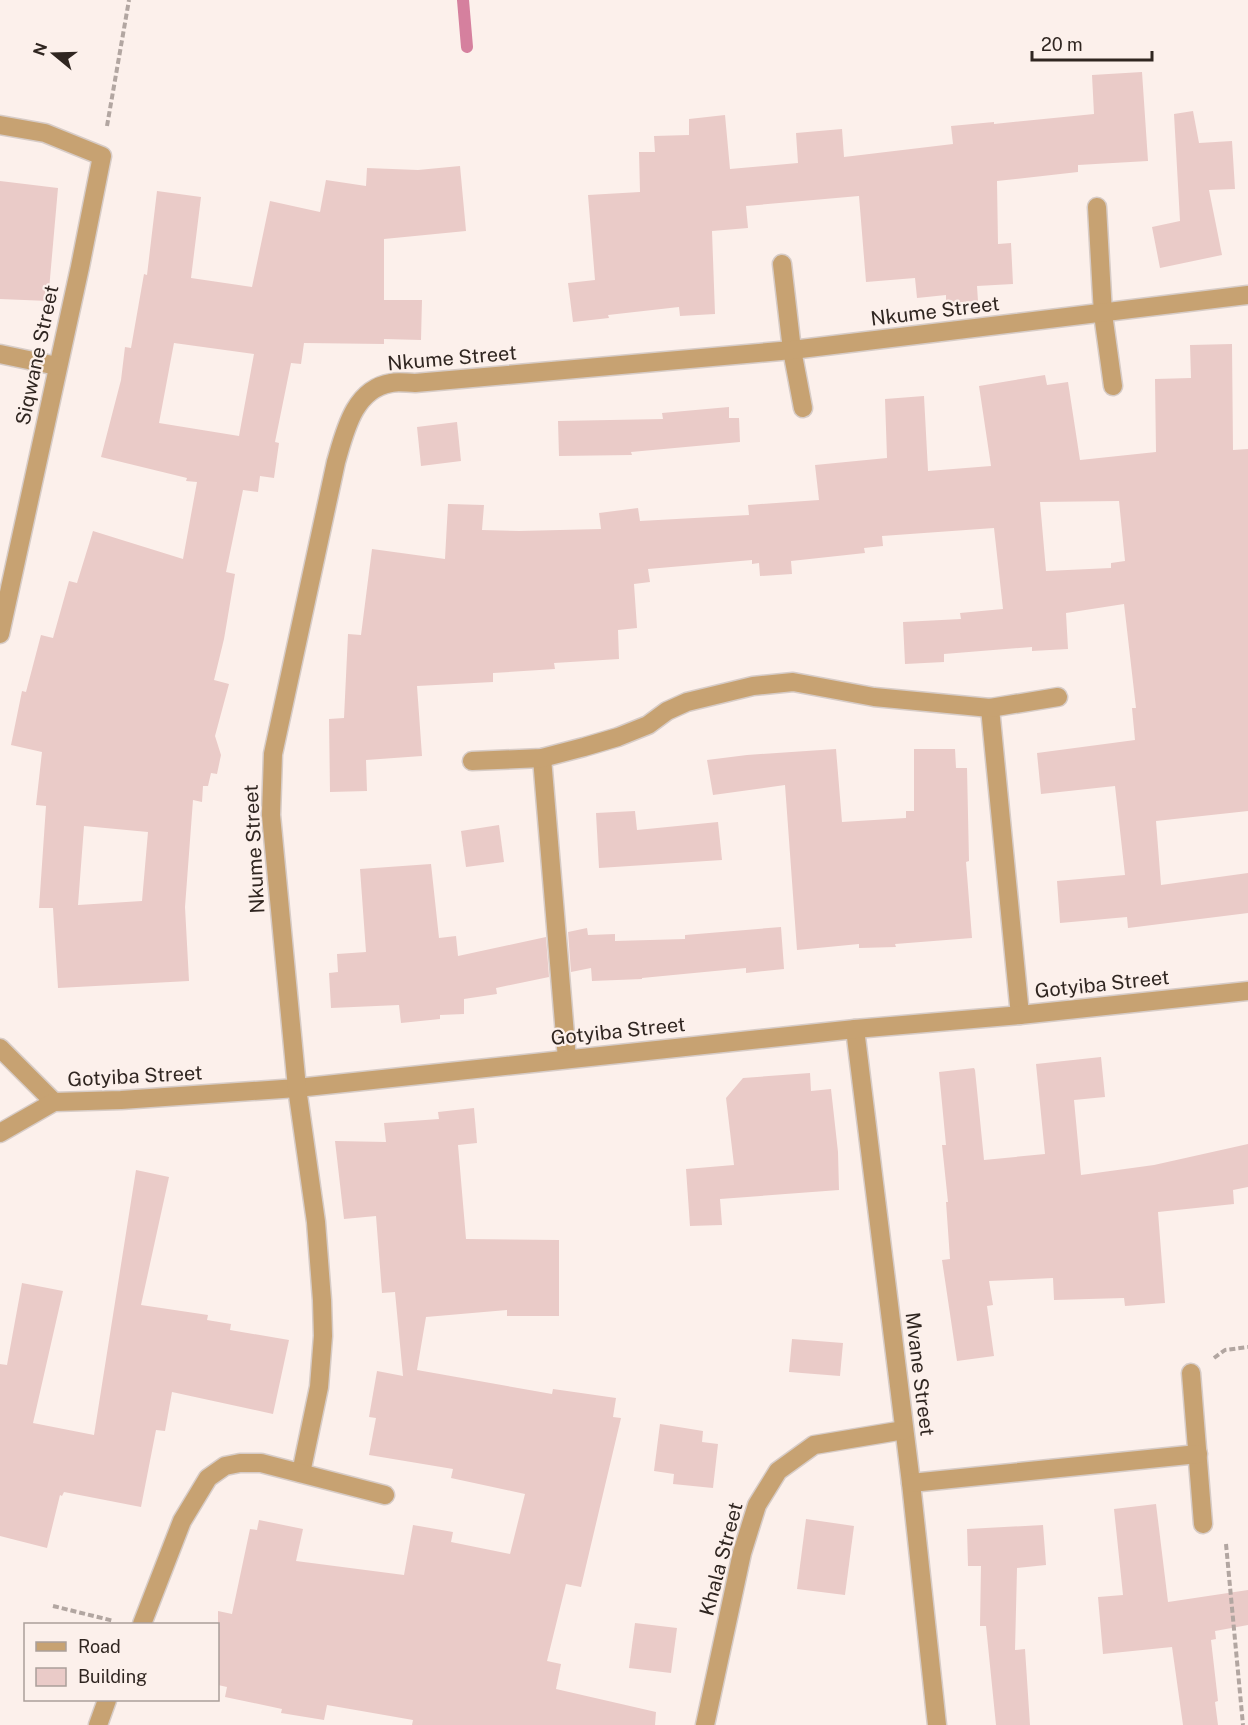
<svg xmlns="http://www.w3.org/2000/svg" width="1248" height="1725" font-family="'Public Sans',sans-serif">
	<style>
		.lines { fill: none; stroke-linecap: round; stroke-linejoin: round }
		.stream { stroke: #d5809e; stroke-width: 12 }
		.building { fill: #eacbc8; fill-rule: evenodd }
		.minor-casing { stroke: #d7ccc7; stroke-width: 21 }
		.path { stroke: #b2a6a1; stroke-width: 4; stroke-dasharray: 6 3; stroke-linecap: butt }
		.minor { stroke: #c7a272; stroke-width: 18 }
		.labels { text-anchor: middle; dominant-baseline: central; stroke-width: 4.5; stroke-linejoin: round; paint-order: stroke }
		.street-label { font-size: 20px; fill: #302621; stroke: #fcf0eb }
	</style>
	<rect width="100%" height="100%" fill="#fcf0eb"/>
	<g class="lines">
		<!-- stream -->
		<path class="stream" d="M 463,0 L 467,47"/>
	</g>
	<!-- building -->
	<g class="building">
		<path d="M 1142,72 L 1148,161 L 1078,165 L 1078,172 L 997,181 L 998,244 L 1011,243 L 1013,284 L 977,286 L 978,301 L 946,303 L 946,295 L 917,298 L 915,278 L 866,282 L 859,196 L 746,206 L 748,228 L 712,231 L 715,314 L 680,316 L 679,307 L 608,315 L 609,318 L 573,322 L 568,283 L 595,280 L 588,195 L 640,192 L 639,152 L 655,152 L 654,136 L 689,135 L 689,119 L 725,115 L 730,169 L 798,163 L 796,133 L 842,129 L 844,157 L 953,144 L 951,126 L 994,122 L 994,124 L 1094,114 L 1092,75 Z"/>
		<path d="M 1193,111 L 1199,143 L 1232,141 L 1235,189 L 1209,190 L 1222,255 L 1160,268 L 1152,227 L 1180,221 L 1174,114 Z"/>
		<path d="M 460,166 L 466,231 L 384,239 L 384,300 L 422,300 L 421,340 L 384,339 L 384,344 L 304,343 L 301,364 L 291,363 L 275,442 L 279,443 L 274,478 L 260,476 L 258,492 L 243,490 L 226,572 L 235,574 L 224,639 L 214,680 L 229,684 L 215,736 L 221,755 L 217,774 L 211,773 L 208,786 L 203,786 L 202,802 L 193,800 L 185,907 L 189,981 L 58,988 L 53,908 L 39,908 L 46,806 L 36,805 L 42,752 L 11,745 L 22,691 L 26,692 L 41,635 L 53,638 L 69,581 L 77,583 L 93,531 L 183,559 L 197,482 L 186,481 L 187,478 L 101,457 L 121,380 L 125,347 L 131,348 L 144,274 L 147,275 L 157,191 L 201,197 L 191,278 L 252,287 L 270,201 L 320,212 L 326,180 L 366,186 L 367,168 L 418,170 ZM 174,343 L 254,354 L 239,436 L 159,423 ZM 84,826 L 148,832 L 142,901 L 78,905 Z"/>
		<path d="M 0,181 L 58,188 L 48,301 L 0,299 Z"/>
		<path d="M 1232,344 L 1233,450 L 1248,449 L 1248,811 L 1156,821 L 1161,885 L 1248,873 L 1248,913 L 1128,928 L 1127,917 L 1060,923 L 1057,881 L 1125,875 L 1115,786 L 1041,794 L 1037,753 L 1135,740 L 1132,708 L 1136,708 L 1124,604 L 1066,613 L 1068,649 L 1032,651 L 1032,647 L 944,654 L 944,662 L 905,664 L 903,622 L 961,619 L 960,613 L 1003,609 L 994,528 L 882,536 L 883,546 L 864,548 L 865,553 L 791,561 L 792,574 L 760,576 L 759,563 L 752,564 L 752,560 L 648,569 L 650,582 L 634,584 L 637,628 L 618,630 L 619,659 L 554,663 L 555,669 L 493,673 L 493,682 L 417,686 L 422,756 L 366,760 L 367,791 L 330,792 L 329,719 L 344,718 L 348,634 L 361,635 L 372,549 L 445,559 L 448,504 L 484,505 L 482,530 L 519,531 L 601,529 L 599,513 L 638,508 L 640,521 L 749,515 L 748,505 L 819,500 L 815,465 L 887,458 L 885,399 L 924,396 L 928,471 L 991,466 L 979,386 L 1045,375 L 1047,385 L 1068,382 L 1080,460 L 1156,452 L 1155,379 L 1191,378 L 1190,345 ZM 1119,501 L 1125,561 L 1111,563 L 1111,568 L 1046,571 L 1040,502 Z"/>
		<path d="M 729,407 L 729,418 L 739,418 L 740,442 L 631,452 L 632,455 L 559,456 L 558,421 L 663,419 L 662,413 Z"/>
		<path d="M 457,422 L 461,461 L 421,466 L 417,427 Z"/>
		<path d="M 836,749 L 842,822 L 906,818 L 906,811 L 914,811 L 914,749 L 955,749 L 956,768 L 967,768 L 969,861 L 966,862 L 972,938 L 895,944 L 896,947 L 859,948 L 859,944 L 797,950 L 785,785 L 713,795 L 707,760 L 747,755 Z"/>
		<path d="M 635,811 L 637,830 L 718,822 L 722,860 L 599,868 L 596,813 Z"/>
		<path d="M 499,825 L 504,862 L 466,867 L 461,831 Z"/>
		<path d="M 431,864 L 439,938 L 456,936 L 458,956 L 546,937 L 549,977 L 496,988 L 497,994 L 464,999 L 464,1014 L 440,1015 L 440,1019 L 401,1023 L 399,1005 L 331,1008 L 329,973 L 338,972 L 337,954 L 366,952 L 360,869 Z"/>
		<path d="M 781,927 L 784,969 L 746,973 L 746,968 L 642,978 L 642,979 L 592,981 L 591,968 L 571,972 L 568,932 L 587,928 L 588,935 L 615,934 L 615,941 L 685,939 L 685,935 Z"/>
		<path d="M 1101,1057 L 1105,1097 L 1074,1100 L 1081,1175 L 1154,1165 L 1248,1144 L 1248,1187 L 1233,1190 L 1234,1204 L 1158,1212 L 1165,1303 L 1125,1306 L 1124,1298 L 1054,1300 L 1053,1278 L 989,1281 L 993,1305 L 987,1306 L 994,1356 L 957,1361 L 942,1260 L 950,1259 L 946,1202 L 948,1202 L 942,1145 L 946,1145 L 939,1072 L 974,1068 L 975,1070 L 984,1160 L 1045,1154 L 1036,1064 Z"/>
		<path d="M 810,1073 L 811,1091 L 831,1089 L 838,1152 L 839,1190 L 720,1199 L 722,1225 L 690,1226 L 686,1169 L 734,1165 L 726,1098 L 743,1078 Z"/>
		<path d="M 474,1108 L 477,1143 L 458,1145 L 466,1239 L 559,1240 L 559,1316 L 507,1316 L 507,1310 L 426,1317 L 417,1370 L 552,1394 L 553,1389 L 616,1398 L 613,1417 L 621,1418 L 581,1587 L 566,1584 L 547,1661 L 561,1664 L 556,1689 L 656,1712 L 655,1725 L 412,1725 L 413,1720 L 327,1705 L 324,1720 L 281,1713 L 282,1709 L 225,1697 L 227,1687 L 218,1685 L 218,1611 L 232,1614 L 250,1529 L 257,1530 L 259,1520 L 303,1529 L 296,1561 L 404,1575 L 413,1525 L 453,1532 L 451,1542 L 510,1554 L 525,1494 L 451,1478 L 453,1469 L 369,1455 L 376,1418 L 369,1417 L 377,1371 L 403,1376 L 395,1292 L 382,1293 L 376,1216 L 344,1219 L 335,1141 L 386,1142 L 384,1123 L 439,1119 L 438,1112 Z"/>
		<path d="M 136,1170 L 169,1177 L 141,1305 L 208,1315 L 207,1320 L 231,1324 L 230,1330 L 289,1340 L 273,1414 L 172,1392 L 165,1431 L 156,1430 L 141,1507 L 64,1492 L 62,1496 L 60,1495 L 47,1548 L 0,1536 L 0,1364 L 7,1365 L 22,1283 L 63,1291 L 33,1423 L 94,1435 Z"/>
		<path d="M 792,1339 L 843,1343 L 840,1376 L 789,1372 Z"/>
		<path d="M 660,1424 L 703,1431 L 702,1442 L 718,1444 L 713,1488 L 673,1484 L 674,1474 L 654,1471 Z"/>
		<path d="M 1156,1504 L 1168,1602 L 1248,1590 L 1248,1625 L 1215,1631 L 1216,1639 L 1211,1640 L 1218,1701 L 1215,1702 L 1218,1725 L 1183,1725 L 1172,1647 L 1103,1654 L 1098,1597 L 1123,1595 L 1114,1509 Z"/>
		<path d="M 806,1519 L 854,1526 L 845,1595 L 797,1589 Z"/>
		<path d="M 1043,1525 L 1046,1565 L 1017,1568 L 1015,1650 L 1025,1649 L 1030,1725 L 996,1725 L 986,1626 L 980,1626 L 981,1566 L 968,1566 L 967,1529 Z"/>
		<path d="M 635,1623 L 677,1628 L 671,1673 L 629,1668 Z"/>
	</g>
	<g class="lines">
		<defs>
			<g id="minor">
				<path d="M 0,125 L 45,133 L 102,156 L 80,267 L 0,634"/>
				<path d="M 1097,207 L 1103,314 L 1113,386"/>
				<path d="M 782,264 L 792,350 L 803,408"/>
				<path d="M 0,354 L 57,366"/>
				<path d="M 990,708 L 1020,1015"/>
				<path d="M 542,758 L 567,1059"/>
				<path d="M 472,761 L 542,758 L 584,747 L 618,737 L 648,725 L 667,711 L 687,702 L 753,686 L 793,682 L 874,697 L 990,708 L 1058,697"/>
				<path d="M 855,1029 L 911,1483 L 937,1725"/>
				<path d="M 0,1048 L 54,1102"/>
				<path d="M 0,1133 L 54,1102 L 121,1100 L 297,1088 L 855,1029 L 1020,1015 L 1248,991"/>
				<path d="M 1191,1373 L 1203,1524"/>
				<path d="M 301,1473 L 319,1387 L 323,1336 L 322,1300 L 316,1222 L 297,1088 L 271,815 L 273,754 L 336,462 C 345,431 354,389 391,383 C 398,381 407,383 415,383 L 792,350 L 1248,295"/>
				<path d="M 911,1483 L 1198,1454"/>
				<path d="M 142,1624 L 182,1521 L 208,1478 L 225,1466 L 240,1463 L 261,1463 L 385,1495"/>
				<path d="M 98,1725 L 107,1700"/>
				<path d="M 705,1725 L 742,1553 L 757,1505 L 778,1471 L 814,1445 L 904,1430"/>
			</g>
		</defs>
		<!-- minor casing -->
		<use href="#minor" class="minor-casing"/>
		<!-- path -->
		<g class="path">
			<path d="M 107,126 L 129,0"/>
			<path d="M 1214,1358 L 1225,1350 L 1248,1347"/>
			<path d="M 1226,1544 L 1243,1725"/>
			<path d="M 53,1606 L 114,1621"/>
		</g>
		<!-- minor -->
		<use href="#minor" class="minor"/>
	</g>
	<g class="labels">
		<!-- street labels -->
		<g class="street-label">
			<text transform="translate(935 311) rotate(-7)">Nkume Street</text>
			<text transform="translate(37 355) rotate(-78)">Siqwane Street</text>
			<text transform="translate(452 358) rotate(-5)">Nkume Street</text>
			<text transform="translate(254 849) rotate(-93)">Nkume Street</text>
			<text transform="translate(1102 984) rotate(-6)">Gotyiba Street</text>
			<text transform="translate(618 1031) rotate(-6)">Gotyiba Street</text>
			<text transform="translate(135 1076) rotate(-3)">Gotyiba Street</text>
			<text transform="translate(920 1374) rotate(83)">Mvane Street</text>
			<text transform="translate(721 1559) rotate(-75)">Khala Street</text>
		</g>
	</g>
	<!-- legend -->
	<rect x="24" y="1623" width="195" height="78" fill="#fcf0eb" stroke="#aa9f9a" stroke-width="1.5"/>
	<rect x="36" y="1642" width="30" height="9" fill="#c7a272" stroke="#aa9f9a" stroke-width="1.5"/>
	<text x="78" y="1653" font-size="18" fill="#302621">Road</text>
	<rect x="36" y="1668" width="30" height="18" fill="#eacbc8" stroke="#aa9f9a" stroke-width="1.5"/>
	<text x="78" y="1683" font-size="18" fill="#302621">Building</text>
	<!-- north arrow -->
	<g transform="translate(54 54) rotate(289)" stroke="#fcf0eb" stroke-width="4.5" paint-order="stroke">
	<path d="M0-4.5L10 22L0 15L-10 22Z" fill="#302621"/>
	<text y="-9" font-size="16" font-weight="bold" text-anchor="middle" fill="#302621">N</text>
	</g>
	<!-- scale -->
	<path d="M1032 51v9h120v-9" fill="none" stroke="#302621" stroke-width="3"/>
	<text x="1041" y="51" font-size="18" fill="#302621" stroke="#fcf0eb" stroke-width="4.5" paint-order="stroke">20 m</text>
</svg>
